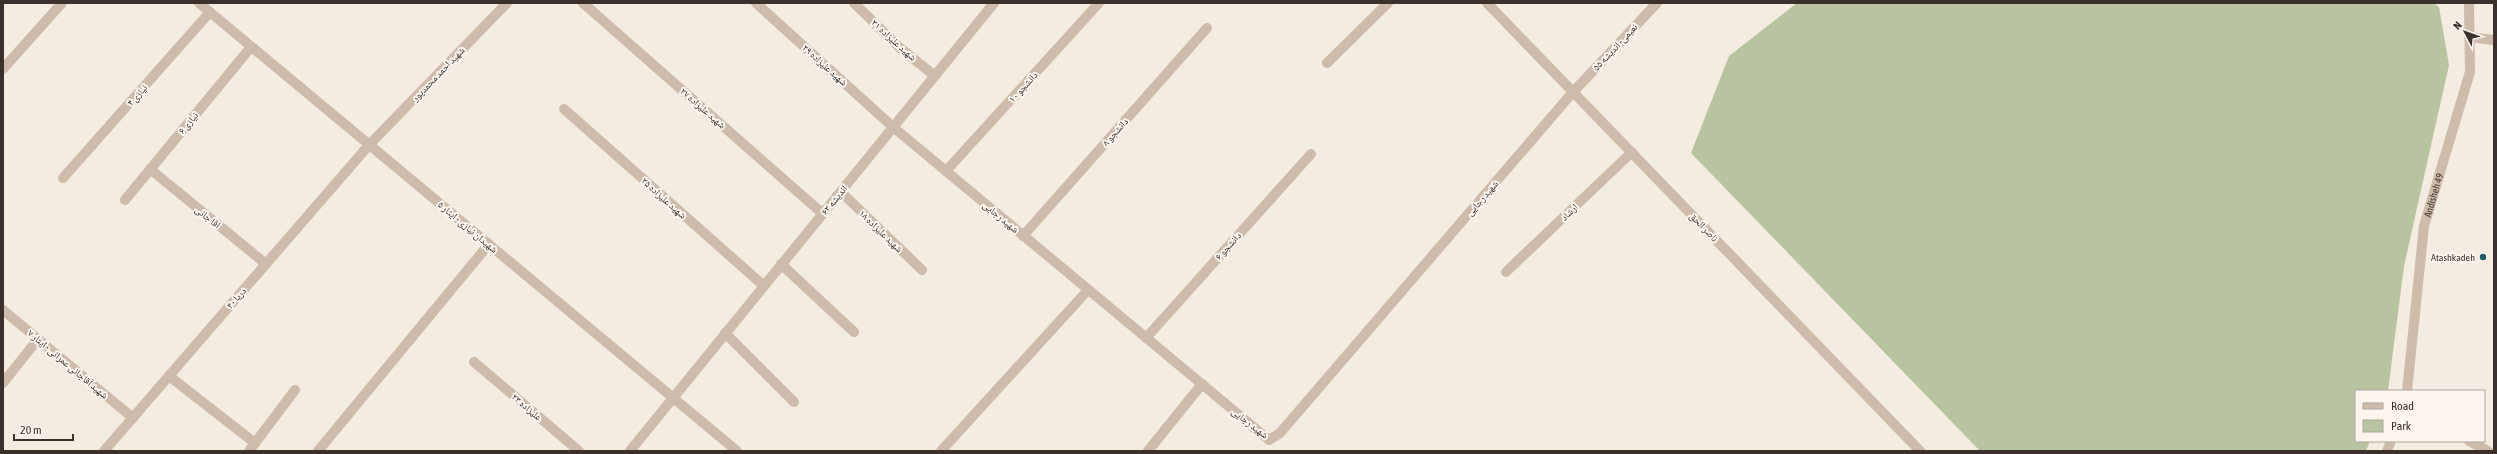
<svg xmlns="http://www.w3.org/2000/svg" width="2497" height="454" font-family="'Asap Condensed','Noto Naskh Arabic',sans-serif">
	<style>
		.green { fill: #b8c4a0 }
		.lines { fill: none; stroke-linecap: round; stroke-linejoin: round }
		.minor { stroke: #cdbbac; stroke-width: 10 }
		.poi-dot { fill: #1f5a5e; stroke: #fbf5ee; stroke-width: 1.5 }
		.labels { text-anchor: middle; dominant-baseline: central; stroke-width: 4; stroke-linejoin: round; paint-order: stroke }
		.street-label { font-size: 10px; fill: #3b302b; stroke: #fbf5ee }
		.poi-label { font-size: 10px; fill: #3b302b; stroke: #fbf5ee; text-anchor: end }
	</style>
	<rect width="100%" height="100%" fill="#f4ebe1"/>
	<!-- green -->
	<path class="green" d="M 1797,3 L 2433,3 L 2439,7 L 2449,65 L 2404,266 L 2388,391 L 2356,391 L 2356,441 L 2370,441 L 2366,451 L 1980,451 L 1691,153 L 1729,56 Z"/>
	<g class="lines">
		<!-- minor -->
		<g class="minor">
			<path d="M 199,3 L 737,451"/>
			<path d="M 583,3 L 823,214"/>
			<path d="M 756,3 L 893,127 L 1269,440 L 1280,433 L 1573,92 L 1657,3"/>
			<path d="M 854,3 L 900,48 L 935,76"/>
			<path d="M 1487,3 L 1920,451"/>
			<path d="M 2469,37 L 2494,40"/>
			<path d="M 1327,63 L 1388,3"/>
			<path d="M 3,69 L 62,3"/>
			<path d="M 564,109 L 764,286"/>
			<path d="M 150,169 L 266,264"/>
			<path d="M 946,171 L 1099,3"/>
			<path d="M 63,178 L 210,12"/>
			<path d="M 841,192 L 922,270"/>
			<path d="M 125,200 L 251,47"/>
			<path d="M 1023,236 L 1207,28"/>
			<path d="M 781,264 L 854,332"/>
			<path d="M 1506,272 L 1632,152"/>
			<path d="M 3,310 L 133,418"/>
			<path d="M 725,333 L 794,402"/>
			<path d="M 1146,338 L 1311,154"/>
			<path d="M 474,362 L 579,451"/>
			<path d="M 169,376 L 255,443"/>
			<path d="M 3,383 L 38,339"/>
			<path id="s1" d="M 2407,391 L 2424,226 L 2470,72 L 2469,3"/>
			<path d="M 2469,441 L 2488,451"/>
			<path d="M 104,451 L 369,145 L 507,3"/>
			<path d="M 249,451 L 295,390"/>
			<path d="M 318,451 L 489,244"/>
			<path d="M 630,451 L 994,3"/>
			<path d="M 941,451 L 1088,290"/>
			<path d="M 1148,451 L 1202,384"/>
			<path d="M 2387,451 L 2391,441"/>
		</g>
	</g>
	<!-- markers -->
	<circle class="poi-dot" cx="2483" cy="257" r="4"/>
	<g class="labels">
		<!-- street labels -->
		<g class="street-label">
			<text transform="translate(894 40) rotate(42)">شهید علیزاده ۳۱</text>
			<text transform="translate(1615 47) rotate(-47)">نعیمی- اندیشه ۵۵</text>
			<text transform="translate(825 65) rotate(42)">شهید علیزاده ۲۹</text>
			<text transform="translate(438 74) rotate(-46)">شهید احمد محمدپور</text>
			<text transform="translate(1023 87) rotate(-48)">دانشجو ۱۰</text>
			<text transform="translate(137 95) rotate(-48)">نیازی ۴</text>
			<text transform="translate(703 108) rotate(41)">شهید علیزاده ۲۷</text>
			<text transform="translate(188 123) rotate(-50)">نیازی ۶</text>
			<text transform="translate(1115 132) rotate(-48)">دانشجو ۸</text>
			<text stroke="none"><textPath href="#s1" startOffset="198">Andisheh 49</textPath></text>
			<text transform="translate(664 198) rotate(42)">شهید علیزاده ۲۵</text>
			<text transform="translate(1482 198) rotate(-49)">شهید رجایی</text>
			<text transform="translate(834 200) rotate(-51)">اندیشه ۶۳</text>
			<text transform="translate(1569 212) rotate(-44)">ارشاد</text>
			<text transform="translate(208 217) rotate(39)">اقا جانی</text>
			<text transform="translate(1001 217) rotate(40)">شهید رجایی</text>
			<text transform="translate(468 227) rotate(40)">شهیدان نیازی - ایثار ۵</text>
			<text transform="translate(1704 227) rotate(46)">ناصر الحق</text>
			<text transform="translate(881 231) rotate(44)">شهید علیزاده ۱۸</text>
			<text transform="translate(1228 246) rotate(-48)">دانشجو ۶</text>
			<text transform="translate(236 298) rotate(-49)">دریا ۴۰</text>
			<text transform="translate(68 364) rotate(40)">شهید آقاجانی عمرانی - ایثار ۷</text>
			<text transform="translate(527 407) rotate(40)">علیزاده ۲۳</text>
			<text transform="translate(1250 423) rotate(38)">شهید رجایی</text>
		</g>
		<!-- poi labels -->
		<g class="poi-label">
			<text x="2475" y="257">Atashkadeh</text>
		</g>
	</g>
	<!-- border -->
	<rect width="2497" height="454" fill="none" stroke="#3b302b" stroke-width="8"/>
	<!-- legend -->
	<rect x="2355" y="390" width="130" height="52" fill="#fbf5ee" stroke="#aea6a0"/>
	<rect x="2363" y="403" width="20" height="6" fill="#cdbbac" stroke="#aea6a0"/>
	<text x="2391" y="410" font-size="12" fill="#3b302b">Road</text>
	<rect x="2363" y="420" width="20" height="12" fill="#b8c4a0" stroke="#aea6a0"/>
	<text x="2391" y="430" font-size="12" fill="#3b302b">Park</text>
	<!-- north arrow -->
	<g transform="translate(2465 32) rotate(311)" stroke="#fbf5ee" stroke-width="3" paint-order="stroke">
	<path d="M0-3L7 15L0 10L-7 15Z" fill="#3b302b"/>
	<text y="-6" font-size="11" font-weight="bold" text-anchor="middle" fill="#3b302b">N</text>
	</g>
	<!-- scale -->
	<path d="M14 434v6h59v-6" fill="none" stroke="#3b302b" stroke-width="2"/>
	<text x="20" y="434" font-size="12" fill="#3b302b" stroke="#fbf5ee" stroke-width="3" paint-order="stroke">20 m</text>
</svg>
